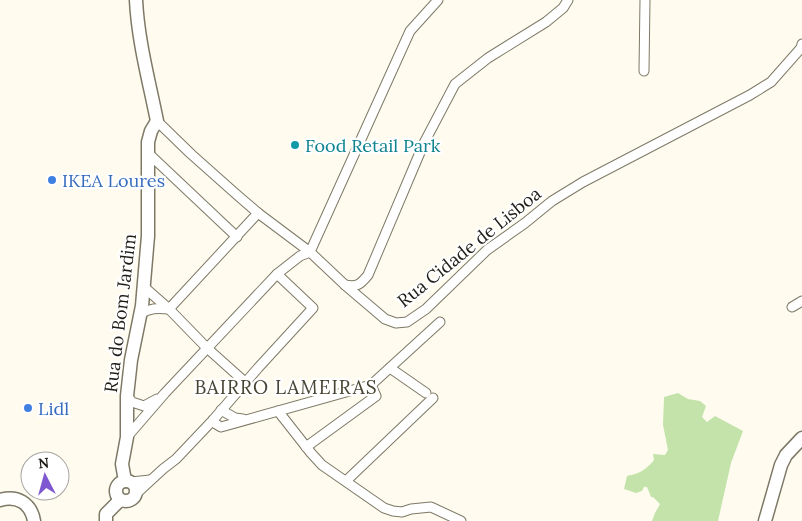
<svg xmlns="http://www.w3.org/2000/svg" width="802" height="521" font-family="Lora,serif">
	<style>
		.green { fill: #c3e3aa }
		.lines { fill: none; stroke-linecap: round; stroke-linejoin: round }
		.street-casing { stroke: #7e7966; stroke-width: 11 }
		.secondary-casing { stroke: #7e7966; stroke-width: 15 }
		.street { stroke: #fff; stroke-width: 9 }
		.secondary { stroke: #fff; stroke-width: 12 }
		.culture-dot { fill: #0f9aa8; stroke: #fff; stroke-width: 2 }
		.shop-dot { fill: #3f7fe0; stroke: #fff; stroke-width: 2 }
		.labels { text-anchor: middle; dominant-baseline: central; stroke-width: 4.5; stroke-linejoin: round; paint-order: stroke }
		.culture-label { font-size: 18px; fill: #0d838f; stroke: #fff; text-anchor: start }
		.shop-label { font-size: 18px; fill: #366cbe; stroke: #fff; text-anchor: start }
		.street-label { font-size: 18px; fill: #1f1d16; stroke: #fff }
		.neighbourhood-label { font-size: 19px; letter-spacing: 1px; fill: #484433; stroke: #fff }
	</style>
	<rect width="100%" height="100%" fill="#fffcef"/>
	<!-- green -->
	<path class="green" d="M 678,393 L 688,399 L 700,401 L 706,406 L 702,417 L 707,422 L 715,416 L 743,431 L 731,463 L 718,521 L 652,521 L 655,513 L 660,504 L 653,497 L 651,497 L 647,487 L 644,487 L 642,491 L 636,493 L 624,489 L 627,476 C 639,474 647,469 654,460 L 653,454 L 665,455 L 668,450 L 663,425 L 664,397 Z"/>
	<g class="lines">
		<defs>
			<g id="street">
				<path d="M 644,71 L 645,0"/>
				<path d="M 157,121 L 191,154 L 236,194 L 258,213 L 310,252 L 345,285 L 385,319 L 396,323 L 407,322 L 426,309 L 487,250 L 525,223 L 552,201 L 583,182 L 750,95 L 771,82 L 801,48 L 802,44"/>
				<path d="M 148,153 L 237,237"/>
				<path d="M 310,252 L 410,31 L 438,0"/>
				<path d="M 345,285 C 357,287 360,285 368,275 L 424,143 L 455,84 L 488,58 L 546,22 L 563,8 L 568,0"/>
				<path d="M 144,287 L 169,309 L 207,348 L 245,382"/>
				<path d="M 792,307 L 802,301"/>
				<path d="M 169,309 L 258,213"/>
				<path d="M 140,314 C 150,308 157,308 168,309"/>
				<path d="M 390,368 L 426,393"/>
				<path d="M 127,396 L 132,402 L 144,406 L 157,399"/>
				<path d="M 221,410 L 235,418 L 243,419"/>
				<path d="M 278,411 L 311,453 L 322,465 L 384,508 L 393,511 L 402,512 L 411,509 L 431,507 L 461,521"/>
				<path d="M 213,420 L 216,424 L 221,427 L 371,385 L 440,322"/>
				<path d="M 127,437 L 165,393 L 277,274 L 300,256 L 310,252"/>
				<path d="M 306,447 L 376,396 L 371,385"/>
				<path d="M 346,481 L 433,398"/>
				<path d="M 131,482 L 150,480"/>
				<path d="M 137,493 L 163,469 L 176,459 L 213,420 L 258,368 L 313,308 L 277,274"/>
			</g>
			<g id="secondary">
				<circle cx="126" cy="491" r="10"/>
				<path d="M 125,481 L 122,464 L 127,437 L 127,396 L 131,360 L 142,306 L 148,236 L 148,142 L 151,131 L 157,121 C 149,81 138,41 136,0"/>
				<path d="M 0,500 C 17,495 31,503 34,521"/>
				<path d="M 106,521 L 106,514 L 120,500"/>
				<path d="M 765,521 L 781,465 L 786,455 L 802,438"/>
			</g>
		</defs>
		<!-- street casing -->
		<use href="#street" class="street-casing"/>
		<!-- secondary casing -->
		<use href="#secondary" class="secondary-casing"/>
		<!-- street -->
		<use href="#street" class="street"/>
		<!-- secondary -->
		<use href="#secondary" class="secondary"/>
	</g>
	<!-- markers -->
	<circle class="culture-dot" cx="295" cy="145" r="5"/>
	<g class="shop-dot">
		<circle cx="52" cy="180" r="5"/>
		<circle cx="28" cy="408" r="5"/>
	</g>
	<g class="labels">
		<!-- culture labels -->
		<g class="culture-label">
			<text x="305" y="145">Food Retail Park</text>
		</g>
		<!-- shop labels -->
		<g class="shop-label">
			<text x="62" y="180">IKEA Loures</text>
			<text x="38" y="408">Lidl</text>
		</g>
		<!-- street labels -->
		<g class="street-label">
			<text transform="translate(469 247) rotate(-39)">Rua Cidade de Lisboa</text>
			<text transform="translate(120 313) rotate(-83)">Rua do Bom Jardim</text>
		</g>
		<!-- neighbourhood labels -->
		<g class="neighbourhood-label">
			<text x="286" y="387">BAIRRO LAMEIRAS</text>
		</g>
	</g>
	<!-- north arrow -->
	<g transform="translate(45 476) rotate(354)"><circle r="24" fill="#ffffff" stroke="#a5a5a2"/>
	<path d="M0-4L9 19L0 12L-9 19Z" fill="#7f58d1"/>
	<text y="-8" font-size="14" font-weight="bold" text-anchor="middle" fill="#1f1d16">N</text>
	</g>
</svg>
